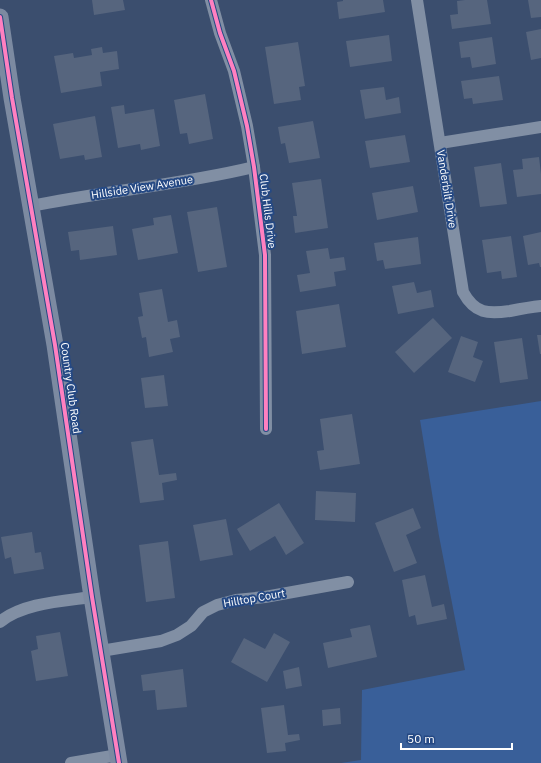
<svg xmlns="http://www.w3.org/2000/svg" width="541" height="763" font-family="'IBM Plex Sans',sans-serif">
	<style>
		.green { fill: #395f99 }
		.building { fill: #56657e }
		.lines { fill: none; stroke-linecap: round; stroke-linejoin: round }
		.street { stroke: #818fa4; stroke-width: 12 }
		.secondary { stroke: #7c8aa1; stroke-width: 17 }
		.cycleway-casing { stroke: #254984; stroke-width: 6 }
		.cycleway { stroke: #ff80c0; stroke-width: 4 }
		.labels { text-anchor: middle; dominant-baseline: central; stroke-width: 4; stroke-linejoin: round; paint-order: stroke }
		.street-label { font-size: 11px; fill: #fff; stroke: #254984 }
	</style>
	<rect width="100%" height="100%" fill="#3b4e6e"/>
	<!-- green -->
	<path class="green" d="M 541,401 L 541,763 L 341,763 L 361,760 L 362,690 L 465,670 L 439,536 L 420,420 Z"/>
	<!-- building -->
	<g class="building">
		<path d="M 92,0 L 123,0 L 125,10 L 94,15 Z"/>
		<path d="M 343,0 L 383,0 L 385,12 L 339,19 L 337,2 L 343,1 Z"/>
		<path d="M 465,0 L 487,0 L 491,24 L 452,29 L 450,15 L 458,14 L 457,1 Z"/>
		<path d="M 528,0 L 541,0 L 541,17 L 531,18 Z"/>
		<path d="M 541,29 L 541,58 L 531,60 L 526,32 Z"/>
		<path d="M 389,35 L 392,61 L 350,67 L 346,41 Z"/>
		<path d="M 492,37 L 496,64 L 472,68 L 470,57 L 461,58 L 459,42 Z"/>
		<path d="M 298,42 L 305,86 L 299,87 L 301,100 L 274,104 L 265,47 Z"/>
		<path d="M 102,47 L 103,53 L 117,51 L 119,69 L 100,72 L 102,86 L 61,93 L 54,56 L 73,53 L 74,58 L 92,55 L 91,49 Z"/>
		<path d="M 499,76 L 503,100 L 473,104 L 472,98 L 464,99 L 461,81 Z"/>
		<path d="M 384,87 L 386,100 L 399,97 L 401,113 L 365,119 L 360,90 Z"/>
		<path d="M 205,94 L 213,139 L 189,144 L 187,133 L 180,134 L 174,100 Z"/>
		<path d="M 124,105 L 125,114 L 154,109 L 160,146 L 141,150 L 140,144 L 118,148 L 111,107 Z"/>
		<path d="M 95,116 L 102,157 L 85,160 L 84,155 L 60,159 L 53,124 Z"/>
		<path d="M 313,121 L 320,158 L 289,163 L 285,143 L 281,144 L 278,127 Z"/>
		<path d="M 405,135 L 410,162 L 370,168 L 365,141 Z"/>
		<path d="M 539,157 L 541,174 L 541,194 L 517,197 L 513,170 L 523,169 L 522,159 Z"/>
		<path d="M 501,163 L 507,204 L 480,207 L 474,167 Z"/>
		<path d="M 321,179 L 328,228 L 295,233 L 293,216 L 297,216 L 292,183 Z"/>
		<path d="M 413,186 L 418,212 L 377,220 L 372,193 Z"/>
		<path d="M 217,207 L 227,267 L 198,272 L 187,212 Z"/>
		<path d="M 171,215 L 178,253 L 138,260 L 132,229 L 154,225 L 153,218 Z"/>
		<path d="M 113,226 L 117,255 L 80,260 L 79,250 L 71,251 L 68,232 Z"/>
		<path d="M 541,232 L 541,267 L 540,267 L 539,263 L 528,265 L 523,236 Z"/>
		<path d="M 511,236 L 517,277 L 502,279 L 501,271 L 487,273 L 482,240 Z"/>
		<path d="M 418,237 L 421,264 L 385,269 L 383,260 L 377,261 L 374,243 Z"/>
		<path d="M 328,248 L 330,259 L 344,257 L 346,270 L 334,272 L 336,286 L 300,292 L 297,275 L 310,273 L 306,251 Z"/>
		<path d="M 414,282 L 417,293 L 431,290 L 434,307 L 398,314 L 392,286 Z"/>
		<path d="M 162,289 L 168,322 L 177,320 L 180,337 L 170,339 L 173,352 L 149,357 L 146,337 L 142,338 L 138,317 L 143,316 L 139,293 Z"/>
		<path d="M 339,304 L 346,347 L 302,354 L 296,311 Z"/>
		<path d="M 433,318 L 452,338 L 414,373 L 395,352 Z"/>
		<path d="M 537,335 L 541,335 L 541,354 L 540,354 Z"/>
		<path d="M 461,336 L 478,342 L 473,357 L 483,361 L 475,382 L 448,372 Z"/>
		<path d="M 522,338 L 528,379 L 500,383 L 494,342 Z"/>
		<path d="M 164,375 L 168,406 L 145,408 L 141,378 Z"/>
		<path d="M 352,414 L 360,464 L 320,470 L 317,451 L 324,450 L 320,419 Z"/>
		<path d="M 153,439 L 159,475 L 176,473 L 177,480 L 162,483 L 164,500 L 140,503 L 131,442 Z"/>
		<path d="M 316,491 L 356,493 L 355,522 L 315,520 Z"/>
		<path d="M 279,503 L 304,543 L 286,555 L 275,536 L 250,551 L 237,529 Z"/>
		<path d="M 413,508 L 421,528 L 406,535 L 417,563 L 394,572 L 375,523 Z"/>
		<path d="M 226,519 L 233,555 L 200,561 L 193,525 Z"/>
		<path d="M 32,532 L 35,553 L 41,552 L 44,569 L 14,574 L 11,557 L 5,559 L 1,537 Z"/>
		<path d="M 168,541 L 175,598 L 146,602 L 139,545 Z"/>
		<path d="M 425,575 L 432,607 L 444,604 L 447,619 L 417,625 L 415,615 L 409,617 L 402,580 Z"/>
		<path d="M 370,625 L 377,657 L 328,668 L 323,643 L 352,637 L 350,629 Z"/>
		<path d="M 60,632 L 68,676 L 36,681 L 31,651 L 38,649 L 36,636 Z"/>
		<path d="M 274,633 L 290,642 L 267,682 L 231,662 L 244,638 L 265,649 Z"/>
		<path d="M 299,667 L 302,686 L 286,689 L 283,671 Z"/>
		<path d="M 183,669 L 187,707 L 157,710 L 155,690 L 143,691 L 141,675 Z"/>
		<path d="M 284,705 L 288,735 L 299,734 L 300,740 L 285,743 L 286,751 L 267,753 L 261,708 Z"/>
		<path d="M 340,708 L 341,724 L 323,726 L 322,710 Z"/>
	</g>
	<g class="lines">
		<!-- street -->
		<g class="street">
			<path d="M 211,0 L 220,33 L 234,71 L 247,126 L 254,167 L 265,255 L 266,429"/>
			<path d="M 417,0 L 463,292 C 475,314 488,314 510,311 C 520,309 531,307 541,306"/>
			<path d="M 440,143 L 541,127"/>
			<path d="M 31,206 C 105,191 180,185 254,167"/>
			<path d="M 0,622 C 22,603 64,601 92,597"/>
			<path d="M 101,651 L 161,641 L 177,635 L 191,626 L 203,612 L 217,605 L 236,600 L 265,597 L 348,582"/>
			<path d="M 71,763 L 118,755"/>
		</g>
		<!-- secondary -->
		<path class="secondary" d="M 0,17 L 12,98 L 55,345 L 92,597 L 119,763"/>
		<defs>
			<g id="cycleway">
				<path d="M 211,0 L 220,33 L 234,71 L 247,126 L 254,167 L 265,255 L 266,429"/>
				<path d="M 0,17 L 12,98 L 55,345 L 92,597 L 119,763"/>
			</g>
		</defs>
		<!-- cycleway casing -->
		<use href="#cycleway" class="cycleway-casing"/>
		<!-- cycleway -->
		<use href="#cycleway" class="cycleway"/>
	</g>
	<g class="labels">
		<!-- street labels -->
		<g class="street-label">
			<text transform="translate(142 187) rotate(-9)">Hillside View Avenue</text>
			<text transform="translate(447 189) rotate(81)">Vanderbilt Drive</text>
			<text transform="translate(268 211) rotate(83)">Club Hills Drive</text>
			<text transform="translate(71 388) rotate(82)">Country Club Road</text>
			<text transform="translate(254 598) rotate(-10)">Hilltop Court</text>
		</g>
	</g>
	<!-- scale -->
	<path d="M401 743v6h111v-6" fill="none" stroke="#ffffff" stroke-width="2"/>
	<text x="407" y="743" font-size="12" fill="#ffffff" stroke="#254984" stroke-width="3" paint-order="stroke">50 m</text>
</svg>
